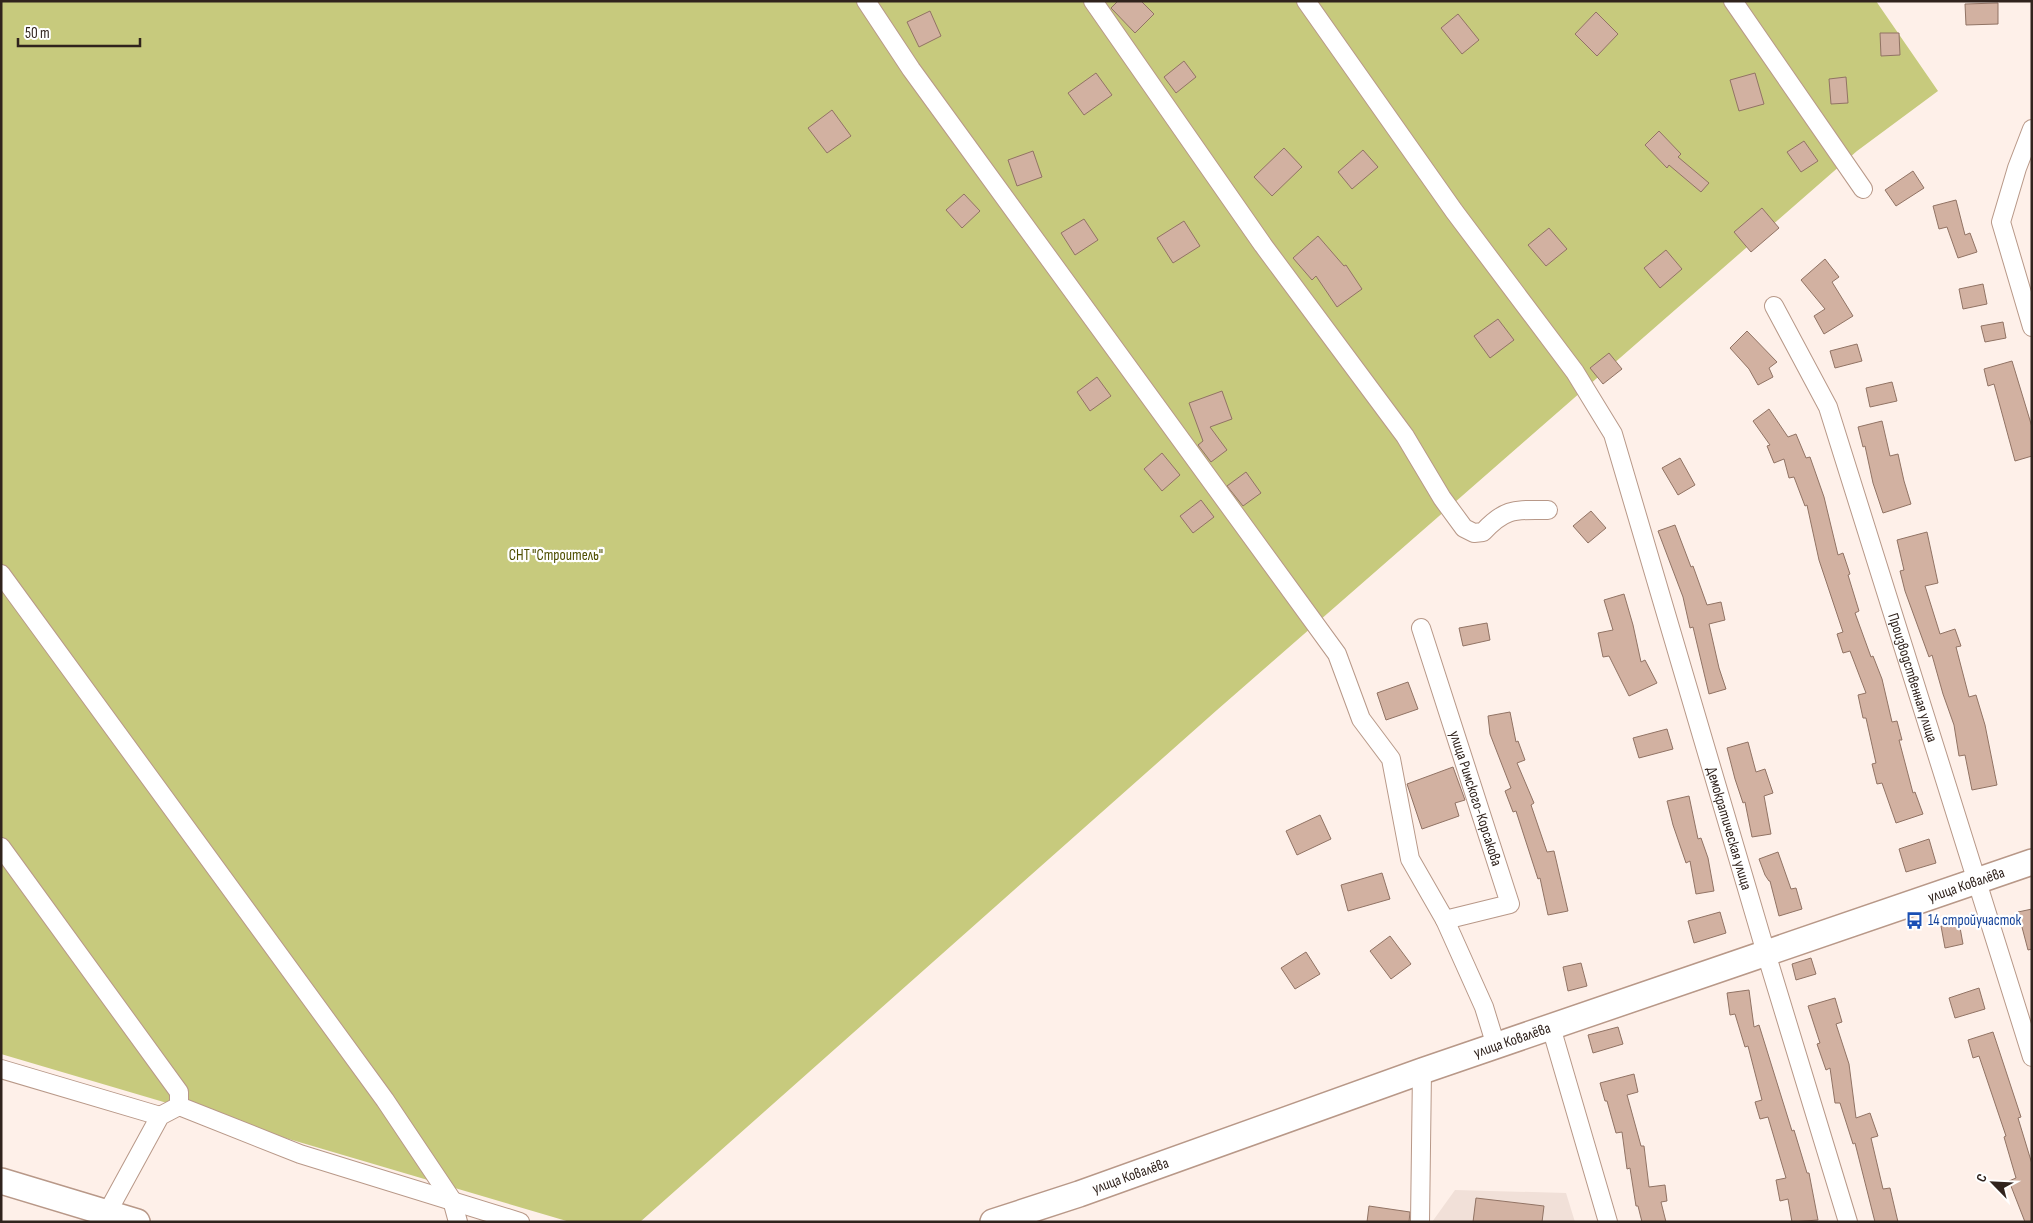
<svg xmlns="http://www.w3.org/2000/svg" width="2033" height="1223" font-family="'Sofia Sans Condensed',sans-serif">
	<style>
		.built { fill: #f1e0d8 }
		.green { fill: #c7ca7d }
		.building { fill: #d2b1a1; stroke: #917364 }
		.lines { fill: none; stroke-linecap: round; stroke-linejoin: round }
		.street-casing { stroke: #b89888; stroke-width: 20 }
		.secondary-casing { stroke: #b89888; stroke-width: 28 }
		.street { stroke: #fff; stroke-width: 18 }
		.secondary { stroke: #fff; stroke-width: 25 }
		.labels { text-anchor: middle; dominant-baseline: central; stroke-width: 4.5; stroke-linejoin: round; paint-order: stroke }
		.park-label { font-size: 15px; fill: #4f4f00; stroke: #fff }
		.street-label { font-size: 15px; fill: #30231d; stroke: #fff }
		.transit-label { font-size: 15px; fill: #164399; stroke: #fff; text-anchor: start }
	</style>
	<rect width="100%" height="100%" fill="#fef0e9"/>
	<!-- built -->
	<path class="built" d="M 1455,1190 L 1566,1193 L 1575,1222 L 1432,1222 Z"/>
	<!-- green -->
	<path class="green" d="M 1,1 L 1876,1 L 1938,91 L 1857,151 L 1217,710 L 640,1222 L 570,1222 L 1,1054 Z"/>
	<!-- building -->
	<g class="building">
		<path d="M 1118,1 L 1141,1 L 1154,14 L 1135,33 L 1111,8 Z"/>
		<path d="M 1998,3 L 1998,24 L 1966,25 L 1965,4 Z"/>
		<path d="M 930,11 L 941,36 L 919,47 L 907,22 Z"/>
		<path d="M 1596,12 L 1618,34 L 1597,56 L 1575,34 Z"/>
		<path d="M 1458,14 L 1479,40 L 1462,54 L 1441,28 Z"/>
		<path d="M 1880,33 L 1899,33 L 1900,55 L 1881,56 Z"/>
		<path d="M 1184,61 L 1196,77 L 1176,93 L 1164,77 Z"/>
		<path d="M 1096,73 L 1112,95 L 1084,115 L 1068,93 Z"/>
		<path d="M 1755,73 L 1764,104 L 1739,111 L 1730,80 Z"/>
		<path d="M 1846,77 L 1848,103 L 1831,104 L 1829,79 Z"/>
		<path d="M 832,110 L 851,136 L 827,153 L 808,128 Z"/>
		<path d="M 1659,131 L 1681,154 L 1678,157 L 1709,183 L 1701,192 L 1669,165 L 1667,168 L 1645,145 Z"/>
		<path d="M 1804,141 L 1818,161 L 1801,172 L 1787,152 Z"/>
		<path d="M 1284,148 L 1302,167 L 1272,196 L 1254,177 Z"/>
		<path d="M 1363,150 L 1378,167 L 1352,189 L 1338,172 Z"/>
		<path d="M 1033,151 L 1042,177 L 1017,186 L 1008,160 Z"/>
		<path d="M 1913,171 L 1924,188 L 1896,206 L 1885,190 Z"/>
		<path d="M 964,194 L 980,211 L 962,228 L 946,210 Z"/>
		<path d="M 1956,200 L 1965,235 L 1970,233 L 1977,252 L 1958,258 L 1947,227 L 1939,229 L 1933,206 Z"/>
		<path d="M 1762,208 L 1779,228 L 1751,252 L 1734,232 Z"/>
		<path d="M 1084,219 L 1098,240 L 1075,255 L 1061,233 Z"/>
		<path d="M 1184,221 L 1200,246 L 1173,263 L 1157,238 Z"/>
		<path d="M 1549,228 L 1567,249 L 1546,266 L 1528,245 Z"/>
		<path d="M 1318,236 L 1344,266 L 1346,265 L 1362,289 L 1337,307 L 1316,276 L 1312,280 L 1293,258 Z"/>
		<path d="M 1666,250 L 1682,269 L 1660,288 L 1644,268 Z"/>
		<path d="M 1825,259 L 1839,277 L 1832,282 L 1853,316 L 1824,334 L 1814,316 L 1825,309 L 1801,280 Z"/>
		<path d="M 1983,284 L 1987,304 L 1963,309 L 1959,289 Z"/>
		<path d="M 1498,319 L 1514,340 L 1490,358 L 1474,336 Z"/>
		<path d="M 2003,322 L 2006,338 L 1985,342 L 1981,326 Z"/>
		<path d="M 1747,331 L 1777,362 L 1769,368 L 1773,377 L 1758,385 L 1749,369 L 1730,348 Z"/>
		<path d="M 1857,344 L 1862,361 L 1835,368 L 1830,351 Z"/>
		<path d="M 1609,353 L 1622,369 L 1603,384 L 1590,368 Z"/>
		<path d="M 2012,361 L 2032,427 L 2032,456 L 2015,461 L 1994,384 L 1988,386 L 1984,369 Z"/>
		<path d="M 1097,377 L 1111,396 L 1090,411 L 1077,392 Z"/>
		<path d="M 1892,382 L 1897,401 L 1870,407 L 1866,388 Z"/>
		<path d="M 1222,391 L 1232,419 L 1210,427 L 1227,450 L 1211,462 L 1198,445 L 1203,441 L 1189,403 Z"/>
		<path d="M 1769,409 L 1788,437 L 1796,434 L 1806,458 L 1810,457 L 1824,497 L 1838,555 L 1843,553 L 1850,574 L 1848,575 L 1859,611 L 1855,613 L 1871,657 L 1873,656 L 1882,679 L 1892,722 L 1897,721 L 1902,740 L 1899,740 L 1913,793 L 1915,792 L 1923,814 L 1896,823 L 1882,783 L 1877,784 L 1872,764 L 1876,763 L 1866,718 L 1863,718 L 1858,695 L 1866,693 L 1850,651 L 1843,653 L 1837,634 L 1843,632 L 1819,560 L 1807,505 L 1805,506 L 1794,477 L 1789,478 L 1784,459 L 1774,463 L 1767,446 L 1770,445 L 1753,421 Z"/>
		<path d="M 1882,421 L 1890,456 L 1898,454 L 1904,481 L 1911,504 L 1883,513 L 1873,483 L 1865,446 L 1863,447 L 1858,427 Z"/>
		<path d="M 1162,453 L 1180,475 L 1162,491 L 1144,469 Z"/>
		<path d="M 1680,458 L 1695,485 L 1678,495 L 1662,468 Z"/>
		<path d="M 1246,472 L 1261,493 L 1243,506 L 1227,486 Z"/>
		<path d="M 1201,500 L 1214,517 L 1193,533 L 1180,516 Z"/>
		<path d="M 1591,511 L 1606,528 L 1588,543 L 1573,526 Z"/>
		<path d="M 1675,525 L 1691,567 L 1693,566 L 1707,605 L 1721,602 L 1725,620 L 1709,624 L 1719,668 L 1726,689 L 1709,694 L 1693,627 L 1690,628 L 1683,597 L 1658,531 Z"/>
		<path d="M 1927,532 L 1938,583 L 1925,586 L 1940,634 L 1955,629 L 1961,646 L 1956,647 L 1969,697 L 1976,695 L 1985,725 L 1997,785 L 1972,790 L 1965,755 L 1959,756 L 1954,725 L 1943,694 L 1932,655 L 1929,657 L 1905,591 L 1900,571 L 1904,570 L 1897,540 Z"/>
		<path d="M 1624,594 L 1633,625 L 1641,662 L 1645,660 L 1657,683 L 1629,696 L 1609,656 L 1603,657 L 1598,633 L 1613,630 L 1604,600 Z"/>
		<path d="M 1487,623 L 1490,640 L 1463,646 L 1459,628 Z"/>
		<path d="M 1408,682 L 1418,709 L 1386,720 L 1377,693 Z"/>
		<path d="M 1510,712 L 1516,742 L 1518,741 L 1525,760 L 1517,763 L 1534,803 L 1531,805 L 1547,852 L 1554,851 L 1568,911 L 1548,915 L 1540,878 L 1538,879 L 1516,811 L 1513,812 L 1505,791 L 1511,788 L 1490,734 L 1488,716 Z"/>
		<path d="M 1667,729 L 1673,749 L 1639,758 L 1633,738 Z"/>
		<path d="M 1748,742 L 1756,772 L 1765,769 L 1773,793 L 1764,796 L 1771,834 L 1752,837 L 1745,802 L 1743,803 L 1735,779 L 1727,748 Z"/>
		<path d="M 1453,767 L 1465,800 L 1455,803 L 1459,816 L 1422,829 L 1407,784 Z"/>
		<path d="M 1689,796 L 1698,839 L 1701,838 L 1708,858 L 1714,891 L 1696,894 L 1690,861 L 1686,863 L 1673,825 L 1667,801 Z"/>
		<path d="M 1320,815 L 1331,839 L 1297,855 L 1286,831 Z"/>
		<path d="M 1929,839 L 1936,863 L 1906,872 L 1899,849 Z"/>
		<path d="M 1778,852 L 1791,889 L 1796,888 L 1802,909 L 1779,916 L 1770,881 L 1769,881 L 1765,875 L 1759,859 Z"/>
		<path d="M 1382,873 L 1390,899 L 1348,911 L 1341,885 Z"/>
		<path d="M 2032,909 L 2032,949 L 2028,950 L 2018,912 Z"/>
		<path d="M 1720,912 L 1726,933 L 1694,943 L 1688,921 Z"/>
		<path d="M 1959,922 L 1963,944 L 1945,948 L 1941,926 Z"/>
		<path d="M 1390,936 L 1411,964 L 1391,979 L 1370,951 Z"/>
		<path d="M 1306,952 L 1320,974 L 1295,989 L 1281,968 Z"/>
		<path d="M 1811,958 L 1816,974 L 1796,980 L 1792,964 Z"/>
		<path d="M 1581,963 L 1587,986 L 1568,991 L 1563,967 Z"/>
		<path d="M 1979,988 L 1985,1009 L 1955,1018 L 1949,998 Z"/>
		<path d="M 1749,990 L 1754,1027 L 1759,1025 L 1792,1131 L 1794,1130 L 1807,1173 L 1809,1173 L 1818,1220 L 1792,1222 L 1788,1199 L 1780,1201 L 1776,1180 L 1786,1178 L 1768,1117 L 1760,1119 L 1755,1102 L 1762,1100 L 1748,1046 L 1745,1047 L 1735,1014 L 1730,1015 L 1727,993 Z"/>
		<path d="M 1835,998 L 1842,1022 L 1836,1024 L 1849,1064 L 1856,1118 L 1870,1113 L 1878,1136 L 1871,1138 L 1883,1189 L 1890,1188 L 1898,1222 L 1875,1222 L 1855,1143 L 1853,1144 L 1840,1103 L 1835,1103 L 1830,1068 L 1826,1070 L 1817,1044 L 1820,1043 L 1808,1006 Z"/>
		<path d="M 1618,1027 L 1623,1044 L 1593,1053 L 1588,1035 Z"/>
		<path d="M 1993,1032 L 2021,1117 L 2018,1118 L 2032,1164 L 2032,1222 L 2025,1222 L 2009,1181 L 2016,1178 L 2004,1137 L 2006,1136 L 1979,1056 L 1973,1058 L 1968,1040 Z"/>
		<path d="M 1634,1074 L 1638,1092 L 1627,1095 L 1641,1146 L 1644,1146 L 1649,1187 L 1665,1185 L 1667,1201 L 1661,1202 L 1666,1222 L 1642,1222 L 1638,1206 L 1636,1206 L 1630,1168 L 1627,1169 L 1622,1132 L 1616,1133 L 1607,1101 L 1605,1101 L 1600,1083 Z"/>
		<path d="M 1476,1198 L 1544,1206 L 1542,1222 L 1473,1222 Z"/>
		<path d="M 1369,1206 L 1410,1212 L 1409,1222 L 1367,1222 Z"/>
	</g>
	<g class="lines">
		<defs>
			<g id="street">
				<path d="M 866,1 L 911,69 L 1337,654 L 1361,719 L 1391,759 L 1410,859 L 1445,920"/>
				<path d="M 1093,1 L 1263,245 L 1405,436 L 1442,498 L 1464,528 L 1474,533 L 1483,532 C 1506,507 1516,510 1548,510"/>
				<path id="s1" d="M 1306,1 L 1454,211 L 1575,372 L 1613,434 L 1766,953 L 1848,1222"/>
				<path d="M 1733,1 L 1863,189"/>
				<path d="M 2032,129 L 2017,168 L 2001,222 L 2032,327"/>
				<path id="s2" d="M 1774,306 L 1828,407 L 2032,1057"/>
				<path d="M 1,574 L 385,1100 L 452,1200 L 458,1222"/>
				<path id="s3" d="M 1421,628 L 1510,904 L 1445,920 L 1484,1007 L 1496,1046"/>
				<path d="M 1,847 L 179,1092 L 179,1106"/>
				<path d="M 1551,1027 L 1608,1222"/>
				<path d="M 1,1069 L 160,1116"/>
				<path d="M 107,1213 L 160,1116 L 179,1106 L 300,1154 L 520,1222"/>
				<path d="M 1420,1222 L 1422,1071"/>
			</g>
			<g id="secondary">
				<path d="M 1,1181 L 137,1222"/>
				<path id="s4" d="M 993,1222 L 1079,1194 L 1422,1071 L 2032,862"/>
			</g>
		</defs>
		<!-- street casing -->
		<use href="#street" class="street-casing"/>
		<!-- secondary casing -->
		<use href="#secondary" class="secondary-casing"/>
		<!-- street -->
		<use href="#street" class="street"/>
		<!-- secondary -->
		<use href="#secondary" class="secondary"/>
	</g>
	<!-- icons -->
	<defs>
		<symbol id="bus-bare" viewBox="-9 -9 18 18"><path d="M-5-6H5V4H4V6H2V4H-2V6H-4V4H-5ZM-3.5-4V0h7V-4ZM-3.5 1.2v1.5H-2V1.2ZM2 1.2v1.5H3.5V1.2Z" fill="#1a4fb4" stroke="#fff" stroke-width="2.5" paint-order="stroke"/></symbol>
	</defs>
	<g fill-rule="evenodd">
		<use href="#bus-bare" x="1902" y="908" width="25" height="25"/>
	</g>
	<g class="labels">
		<!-- park labels -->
		<g class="park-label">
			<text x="556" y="555">СНТ "Строитель"</text>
		</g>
		<!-- street labels -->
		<g class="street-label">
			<text stroke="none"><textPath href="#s2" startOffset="398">Производственная улица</textPath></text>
			<text stroke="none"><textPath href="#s3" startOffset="179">улица Римского-Корсакова</textPath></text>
			<text stroke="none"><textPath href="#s1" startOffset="942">Демократическая улица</textPath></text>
			<text stroke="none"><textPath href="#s4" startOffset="1030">улица Ковалёва</textPath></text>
			<text stroke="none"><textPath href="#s4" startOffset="550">улица Ковалёва</textPath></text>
			<text stroke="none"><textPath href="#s4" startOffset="145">улица Ковалёва</textPath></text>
		</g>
		<!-- transit labels -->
		<g class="transit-label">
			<text x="1928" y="920">14 стройучасток</text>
		</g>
	</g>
	<!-- border -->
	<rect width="2033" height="1223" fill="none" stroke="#30231d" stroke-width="5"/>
	<!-- north arrow -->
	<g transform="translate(1993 1183) rotate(294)" stroke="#ffffff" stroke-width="4" paint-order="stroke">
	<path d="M0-4L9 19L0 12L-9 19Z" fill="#30231d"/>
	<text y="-8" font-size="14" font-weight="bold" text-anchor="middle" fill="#30231d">С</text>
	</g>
	<!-- scale -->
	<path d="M18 38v8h122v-8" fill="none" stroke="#30231d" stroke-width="2.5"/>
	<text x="25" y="38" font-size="15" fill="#30231d" stroke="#ffffff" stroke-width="4" paint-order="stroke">50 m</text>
</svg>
